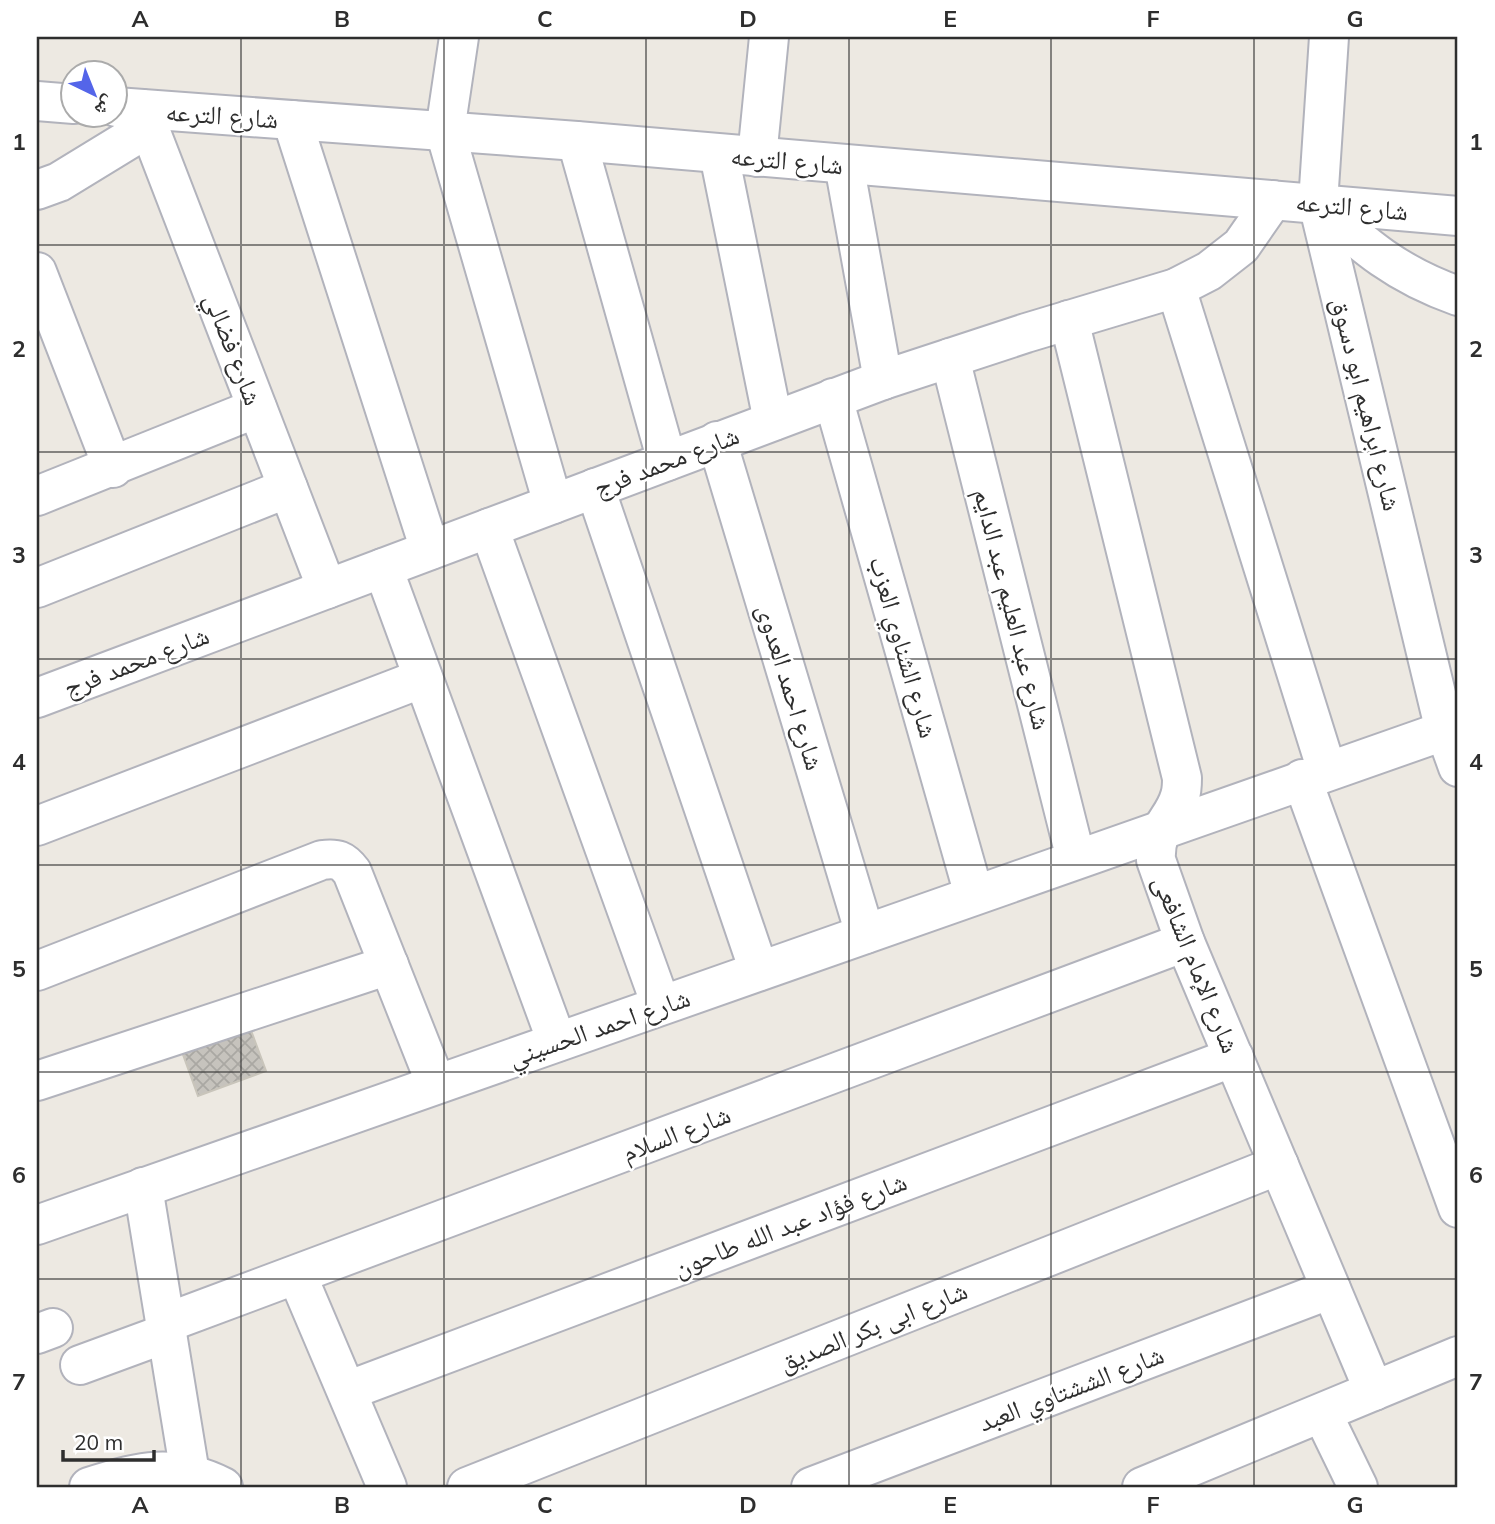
<svg xmlns="http://www.w3.org/2000/svg" width="1495" height="1524" font-family="Mulish,'Noto Naskh Arabic',sans-serif">
	<style>
		.building { fill: url(#building-cross-hatch); stroke: #c9c5bb; stroke-width: 2 }
		.lines { fill: none; stroke-linecap: round; stroke-linejoin: round }
		.minor-casing { stroke: #b2b3bc; stroke-width: 42 }
		.minor { stroke: #fff; stroke-width: 38 }
		.grid { fill: none; stroke: #2e2e2e; stroke-width: 2; stroke-opacity: 0.55 }
		.labels { text-anchor: middle; dominant-baseline: central; stroke-width: 5; stroke-linejoin: round; paint-order: stroke }
		.street-label { font-size: 26px; fill: #2e2e2e; stroke: #fff }
		.neatline { fill: none; stroke: #2e2e2e; stroke-width: 2.5 }
		.grid-label { font-size: 23px; text-anchor: middle; font-weight: bold; fill: #2e2e2e }
	</style>
	<defs>
		<pattern id="building-cross-hatch" width="8" height="8" patternUnits="userSpaceOnUse" patternTransform="scale(1.75)"><rect width="8" height="8" fill="#c6c3bd"/><path d="M0 0l8 8M0 8l8-8" fill="none" stroke="#aaa8a3"/></pattern>
	</defs>
	<rect width="100%" height="100%" fill="#ede9e2"/>
	<!-- building -->
	<path class="building" d="M 249,1025 L 266,1071 L 198,1096 L 181,1049 Z"/>
	<g class="lines">
		<defs>
			<g id="minor">
				<path d="M 459,37 L 445,131 L 553,504"/>
				<path d="M 1329,37 L 1318,203 L 1445,731 L 1458,767"/>
				<path d="M 37,101 L 74,104"/>
				<path d="M 116,107 L 577,141 L 1458,216"/>
				<path d="M 142,109 L 327,589"/>
				<path d="M 292,120 L 430,550"/>
				<path d="M 577,141 L 667,461"/>
				<path d="M 719,154 L 773,421"/>
				<path d="M 757,157 L 769,37"/>
				<path d="M 844,164 L 883,380"/>
				<path d="M 37,190 L 59,182 L 149,127"/>
				<path d="M 1318,203 C 1363,246 1398,275 1458,296"/>
				<path d="M 37,272 L 113,468"/>
				<path d="M 1176,288 L 1327,771"/>
				<path d="M 1069,320 L 1182,778 C 1182,783 1182,790 1180,796 C 1173,821 1154,827 1156,860 L 1185,942 L 1374,1391"/>
				<path d="M 950,358 L 1076,859"/>
				<path d="M 833,398 L 974,895"/>
				<path d="M 717,441 L 865,934"/>
				<path d="M 595,488 L 759,971"/>
				<path d="M 37,496 L 257,408"/>
				<path d="M 489,528 L 661,1005"/>
				<path d="M 383,568 L 557,1042"/>
				<path d="M 37,588 L 288,488"/>
				<path d="M 37,698 L 883,380 L 1026,333 L 1176,288 L 1209,271 L 1241,246 L 1273,200"/>
				<path d="M 1302,779 L 1458,1208"/>
				<path d="M 37,826 L 423,678"/>
				<path d="M 37,971 L 322,860 C 337,858 343,860 352,872 L 436,1084"/>
				<path d="M 37,1081 L 389,965"/>
				<path d="M 143,1187 L 190,1474"/>
				<path d="M 37,1225 L 1458,726"/>
				<path d="M 297,1275 L 387,1487"/>
				<path d="M 166,1323 L 1185,942"/>
				<path d="M 37,1334 L 53,1328"/>
				<path d="M 80,1365 L 167,1333"/>
				<path d="M 347,1391 L 1234,1057"/>
				<path d="M 1322,1413 L 1358,1487"/>
				<path d="M 89,1487 C 137,1471 175,1462 223,1487"/>
				<path d="M 467,1487 L 1279,1165"/>
				<path d="M 811,1487 L 1331,1289"/>
				<path d="M 1142,1487 L 1458,1356"/>
			</g>
		</defs>
		<!-- minor casing -->
		<use href="#minor" class="minor-casing"/>
		<!-- minor -->
		<use href="#minor" class="minor"/>
	</g>
	<!-- grid -->
	<path class="grid" d="M 241,37 L 241,1487M 444,37 L 444,1487M 646,37 L 646,1487M 849,37 L 849,1487M 1051,37 L 1051,1487M 1254,37 L 1254,1487M 37,245 L 1458,245M 37,452 L 1458,452M 37,659 L 1458,659M 37,865 L 1458,865M 37,1072 L 1458,1072M 37,1279 L 1458,1279"/>
	<g class="labels">
		<!-- street labels -->
		<g class="street-label">
			<text transform="translate(222 115) rotate(4)">شارع الترعه</text>
			<text transform="translate(787 160) rotate(5)">شارع الترعه</text>
			<text transform="translate(1352 206) rotate(5)">شارع الترعه</text>
			<text transform="translate(234 349) rotate(69)">شارع فضالي</text>
			<text transform="translate(1367 404) rotate(76)">شارع ابراهيم ابو دسوق</text>
			<text transform="translate(666 461) rotate(-21)">شارع محمد فرج</text>
			<text transform="translate(1013 609) rotate(76)">شارع عبد العليم عبد الدايم</text>
			<text transform="translate(904 647) rotate(74)">شارع الشناوي العزب</text>
			<text transform="translate(136 661) rotate(-21)">شارع محمد فرج</text>
			<text transform="translate(791 687) rotate(73)">شارع احمد العدوى</text>
			<text transform="translate(1197 964) rotate(68)">شارع الإمام الشافعى</text>
			<text transform="translate(599 1027) rotate(-19)">شارع احمد الحسيني</text>
			<text transform="translate(676 1133) rotate(-21)">شارع السلام</text>
			<text transform="translate(790 1224) rotate(-21)">شارع فؤاد عبد الله طاحون</text>
			<text transform="translate(873 1326) rotate(-22)">شارع ابى بكر الصديق</text>
			<text transform="translate(1071 1388) rotate(-21)">شارع الششتاوي العبد</text>
		</g>
	</g>
	<!-- border -->
	<rect width="1495" height="1524" fill="none" stroke="#ffffff" stroke-width="77"/>
	<!-- north arrow -->
	<g transform="translate(94 94) rotate(137)"><circle r="33" fill="#ffffff" stroke="#ababab" stroke-width="2"/>
	<path d="M0-5L12 26L0 18L-12 26Z" fill="#5465e9"/>
	<text y="-10" font-size="19" font-weight="bold" text-anchor="middle" fill="#2e2e2e">ش</text>
	</g>
	<!-- scale -->
	<path d="M63 1450v10h91v-10" fill="none" stroke="#2e2e2e" stroke-width="3.5"/>
	<text x="74" y="1450" font-size="21" fill="#2e2e2e" stroke="#ffffff" stroke-width="5" paint-order="stroke">20 m</text>
	<rect x="38" y="38" width="1418" height="1448" class="neatline"/>
	<g class="grid-label">
		<text x="140" y="27">A</text>
		<text x="342" y="27">B</text>
		<text x="545" y="27">C</text>
		<text x="748" y="27">D</text>
		<text x="950" y="27">E</text>
		<text x="1153" y="27">F</text>
		<text x="1355" y="27">G</text>
		<text x="19" y="150">1</text>
		<text x="1476" y="150">1</text>
		<text x="19" y="357">2</text>
		<text x="1476" y="357">2</text>
		<text x="19" y="563">3</text>
		<text x="1476" y="563">3</text>
		<text x="19" y="770">4</text>
		<text x="1476" y="770">4</text>
		<text x="19" y="977">5</text>
		<text x="1476" y="977">5</text>
		<text x="19" y="1183">6</text>
		<text x="1476" y="1183">6</text>
		<text x="19" y="1390">7</text>
		<text x="1476" y="1390">7</text>
		<text x="140" y="1513">A</text>
		<text x="342" y="1513">B</text>
		<text x="545" y="1513">C</text>
		<text x="748" y="1513">D</text>
		<text x="950" y="1513">E</text>
		<text x="1153" y="1513">F</text>
		<text x="1355" y="1513">G</text>
	</g>
</svg>
